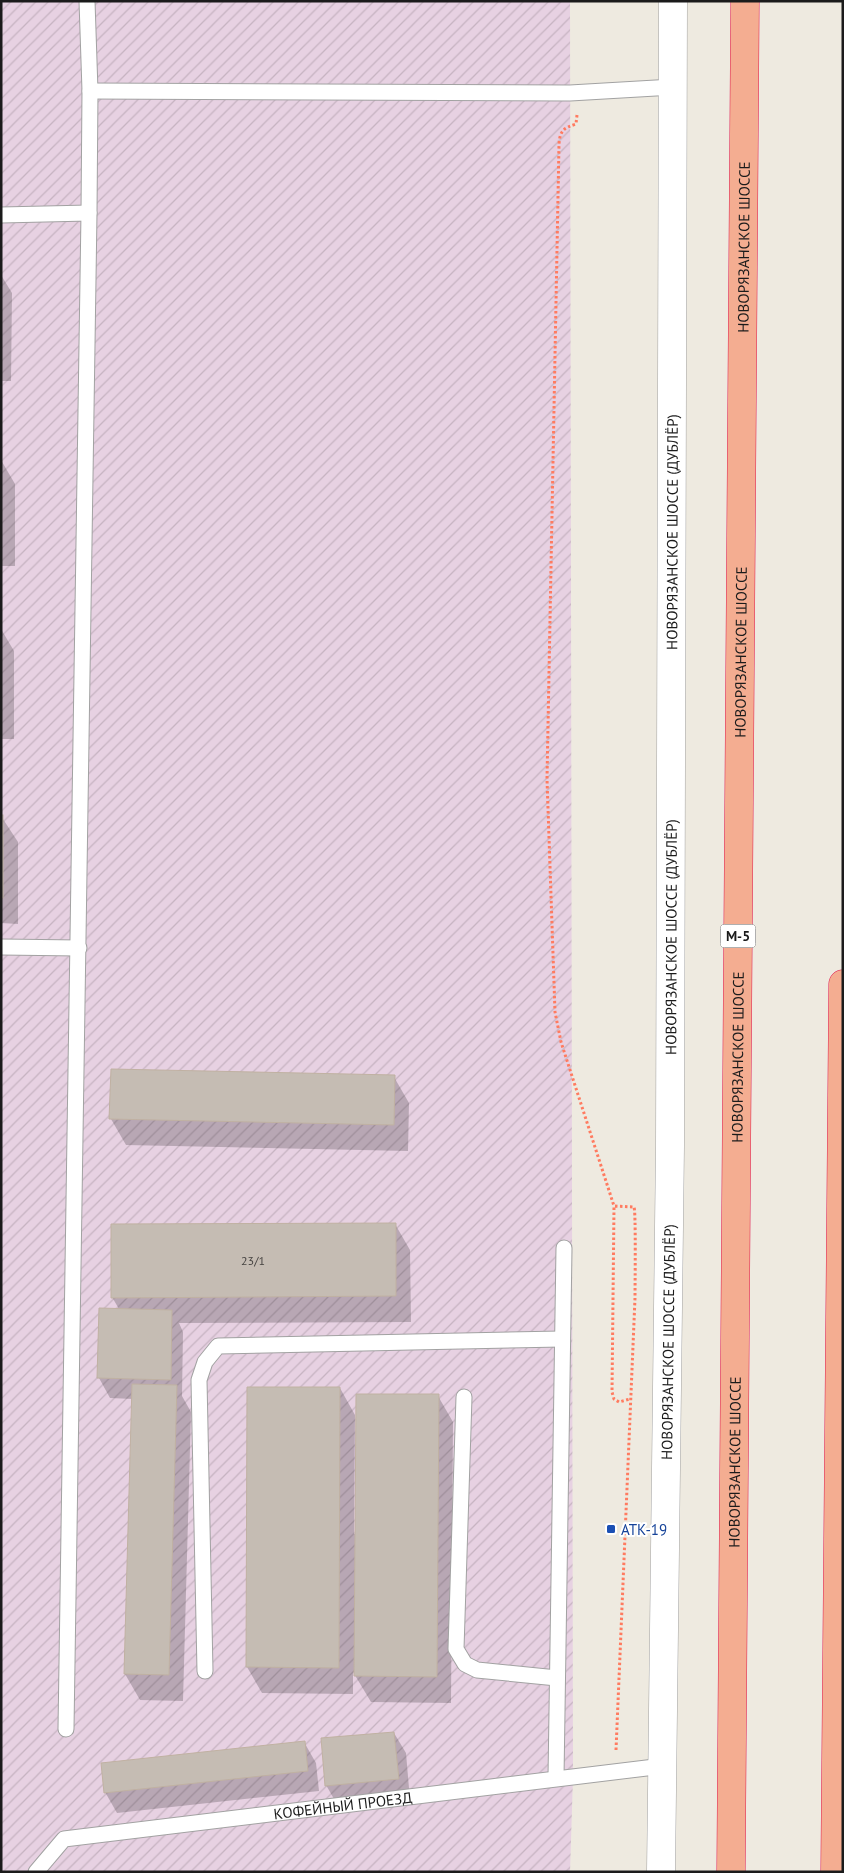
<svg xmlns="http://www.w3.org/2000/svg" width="844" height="1873" font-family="'PT Sans',sans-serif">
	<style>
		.industrial { fill: url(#industrial-furrows) }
		.shadow { fill: #0003 }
		.building { fill: #c5bcb3; stroke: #c0b1a2 }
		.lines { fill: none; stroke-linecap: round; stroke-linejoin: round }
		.service-casing { stroke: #a2a2a2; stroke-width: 17 }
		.tertiary-casing { stroke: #a2a2a2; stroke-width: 29 }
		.trunk-casing { stroke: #df1a4f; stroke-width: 29 }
		.path { stroke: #ff7b60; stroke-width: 3; stroke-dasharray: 2.5 2.5; stroke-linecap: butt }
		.service { stroke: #fff; stroke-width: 15 }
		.tertiary { stroke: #fff; stroke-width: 28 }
		.trunk { stroke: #f4ad91; stroke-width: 28 }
		.transit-dot { fill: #1a4fb4; stroke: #fff; stroke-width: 2 }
		.labels { text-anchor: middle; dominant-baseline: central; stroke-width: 4; stroke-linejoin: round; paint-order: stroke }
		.number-label { font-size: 12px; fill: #464341 }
		.shield { fill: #fff; stroke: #5f5f5f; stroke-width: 1 }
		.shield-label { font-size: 14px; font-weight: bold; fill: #1b1b1b }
		.street-label { font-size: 15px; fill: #1b1b1b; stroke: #fff }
		.transit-label { font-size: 15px; fill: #164399; stroke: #fff; text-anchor: start }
	</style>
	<defs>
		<pattern id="industrial-furrows" width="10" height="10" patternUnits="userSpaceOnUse" patternTransform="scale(1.25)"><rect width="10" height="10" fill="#e7d1e2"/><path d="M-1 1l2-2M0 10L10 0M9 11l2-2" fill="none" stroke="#c6b3c1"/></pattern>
	</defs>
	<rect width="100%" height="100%" fill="#eeeae0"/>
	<!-- industrial -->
	<path class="industrial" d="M 1,1 L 570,1 L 573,1776 L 570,1872 L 1,1872 Z"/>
	<!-- shadow -->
	<g class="shadow">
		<path d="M 1,275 L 12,293 L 11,381 L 1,381 Z"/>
		<path d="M 1,460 L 15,484 L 15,566 L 1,566 Z"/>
		<path d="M 1,629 L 14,651 L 14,739 L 1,739 Z"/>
		<path d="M 1,816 L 18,842 L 18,924 L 1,923 Z"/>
		<path d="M 394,1077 L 409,1103 L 408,1151 L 126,1145 L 111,1119 Z"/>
		<path d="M 395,1224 L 410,1250 L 411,1322 L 179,1323 L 183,1332 L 182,1396 L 191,1412 L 183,1701 L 140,1700 L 125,1674 L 133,1399 L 110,1398 L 99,1378 L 119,1309 L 112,1297 Z"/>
		<path d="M 340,1388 L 355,1415 L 354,1534 L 356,1534 L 438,1396 L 453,1422 L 451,1703 L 371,1702 L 353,1672 L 353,1694 L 262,1693 L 247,1667 Z"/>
		<path d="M 394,1733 L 406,1753 L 410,1800 L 338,1806 L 326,1785 Z"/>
		<path d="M 304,1742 L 316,1763 L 319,1791 L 117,1813 L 105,1792 Z"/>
	</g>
	<!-- building -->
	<g class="building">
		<rect x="1" y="815" width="2" height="83"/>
		<path d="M 111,1069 L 395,1075 L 394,1125 L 109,1119 Z"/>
		<path d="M 396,1223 L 396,1296 L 111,1298 L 111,1224 Z"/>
		<path d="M 99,1308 L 172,1310 L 171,1380 L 97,1378 Z"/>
		<path d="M 132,1384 L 177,1385 L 169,1675 L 124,1674 Z"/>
		<path d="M 247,1387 L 340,1387 L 339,1668 L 246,1667 Z"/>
		<path d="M 356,1394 L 439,1394 L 437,1677 L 354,1676 Z"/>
		<path d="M 394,1732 L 399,1779 L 325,1786 L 321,1738 Z"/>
		<path d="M 305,1741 L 308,1771 L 104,1793 L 101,1763 Z"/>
	</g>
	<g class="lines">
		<defs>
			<g id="service">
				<path d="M 90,91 L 570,93 L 673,87"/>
				<path d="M 1,215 L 89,213"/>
				<path d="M 1,947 L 79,948"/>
				<path d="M 464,1397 L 456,1649 L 465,1664 L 477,1670 L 557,1678"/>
				<path d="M 205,1671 L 199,1380 L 205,1362 L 218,1346 L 562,1339"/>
				<path d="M 66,1729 L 89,213 L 90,91 L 87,1"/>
				<path d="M 556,1778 L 564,1248"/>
				<path id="s1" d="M 36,1872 L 64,1839 L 663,1766"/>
			</g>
			<g id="tertiary">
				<path id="s2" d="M 661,1872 L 670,1146 L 673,1"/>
			</g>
			<g id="trunk">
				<path id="s3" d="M 731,1872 L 745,1"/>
				<path d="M 835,1872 L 843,984"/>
			</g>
		</defs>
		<!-- service casing -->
		<use href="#service" class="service-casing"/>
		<!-- tertiary casing -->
		<use href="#tertiary" class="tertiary-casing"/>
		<!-- trunk casing -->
		<use href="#trunk" class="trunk-casing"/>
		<!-- path -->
		<g class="path">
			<path d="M 577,115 L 576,124 C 564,128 560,130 559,144 L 547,779 L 555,1012 L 561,1042 L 614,1206"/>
			<path d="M 616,1750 L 635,1298 C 635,1286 636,1211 634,1207 L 614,1206 L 612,1392 L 614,1399 L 619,1402 L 630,1399"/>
		</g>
		<!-- service -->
		<use href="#service" class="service"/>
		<!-- tertiary -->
		<use href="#tertiary" class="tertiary"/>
		<!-- trunk -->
		<use href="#trunk" class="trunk"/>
	</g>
	<!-- markers -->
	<rect class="transit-dot" x="606" y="1524" width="10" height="10" rx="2.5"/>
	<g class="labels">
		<!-- number labels -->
		<g class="number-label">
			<text x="253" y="1260">23/1</text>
		</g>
		<!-- shield labels -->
		<rect class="shield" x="720.5" y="924.5" width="35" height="23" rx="4"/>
		<g class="shield-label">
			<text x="738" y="936">М-5</text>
		</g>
		<!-- street labels -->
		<g class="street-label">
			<text stroke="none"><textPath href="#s3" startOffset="1625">НОВОРЯЗАНСКОЕ ШОССЕ</textPath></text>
			<text stroke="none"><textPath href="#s2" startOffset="1340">НОВОРЯЗАНСКОЕ ШОССЕ (ДУБЛЁР)</textPath></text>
			<text stroke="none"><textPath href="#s3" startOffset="1220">НОВОРЯЗАНСКОЕ ШОССЕ</textPath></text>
			<text stroke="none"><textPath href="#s2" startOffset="935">НОВОРЯЗАНСКОЕ ШОССЕ (ДУБЛЁР)</textPath></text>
			<text stroke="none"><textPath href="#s3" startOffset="815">НОВОРЯЗАНСКОЕ ШОССЕ</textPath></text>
			<text stroke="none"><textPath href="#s2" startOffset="530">НОВОРЯЗАНСКОЕ ШОССЕ (ДУБЛЁР)</textPath></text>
			<text stroke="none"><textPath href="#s3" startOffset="410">НОВОРЯЗАНСКОЕ ШОССЕ</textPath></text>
			<text stroke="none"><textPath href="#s1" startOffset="324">КОФЕЙНЫЙ ПРОЕЗД</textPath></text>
		</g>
		<!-- transit labels -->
		<g class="transit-label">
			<text x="621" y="1529">АТК-19</text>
		</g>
	</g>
	<!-- border -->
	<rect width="844" height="1873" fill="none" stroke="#1b1b1b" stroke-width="5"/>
</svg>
